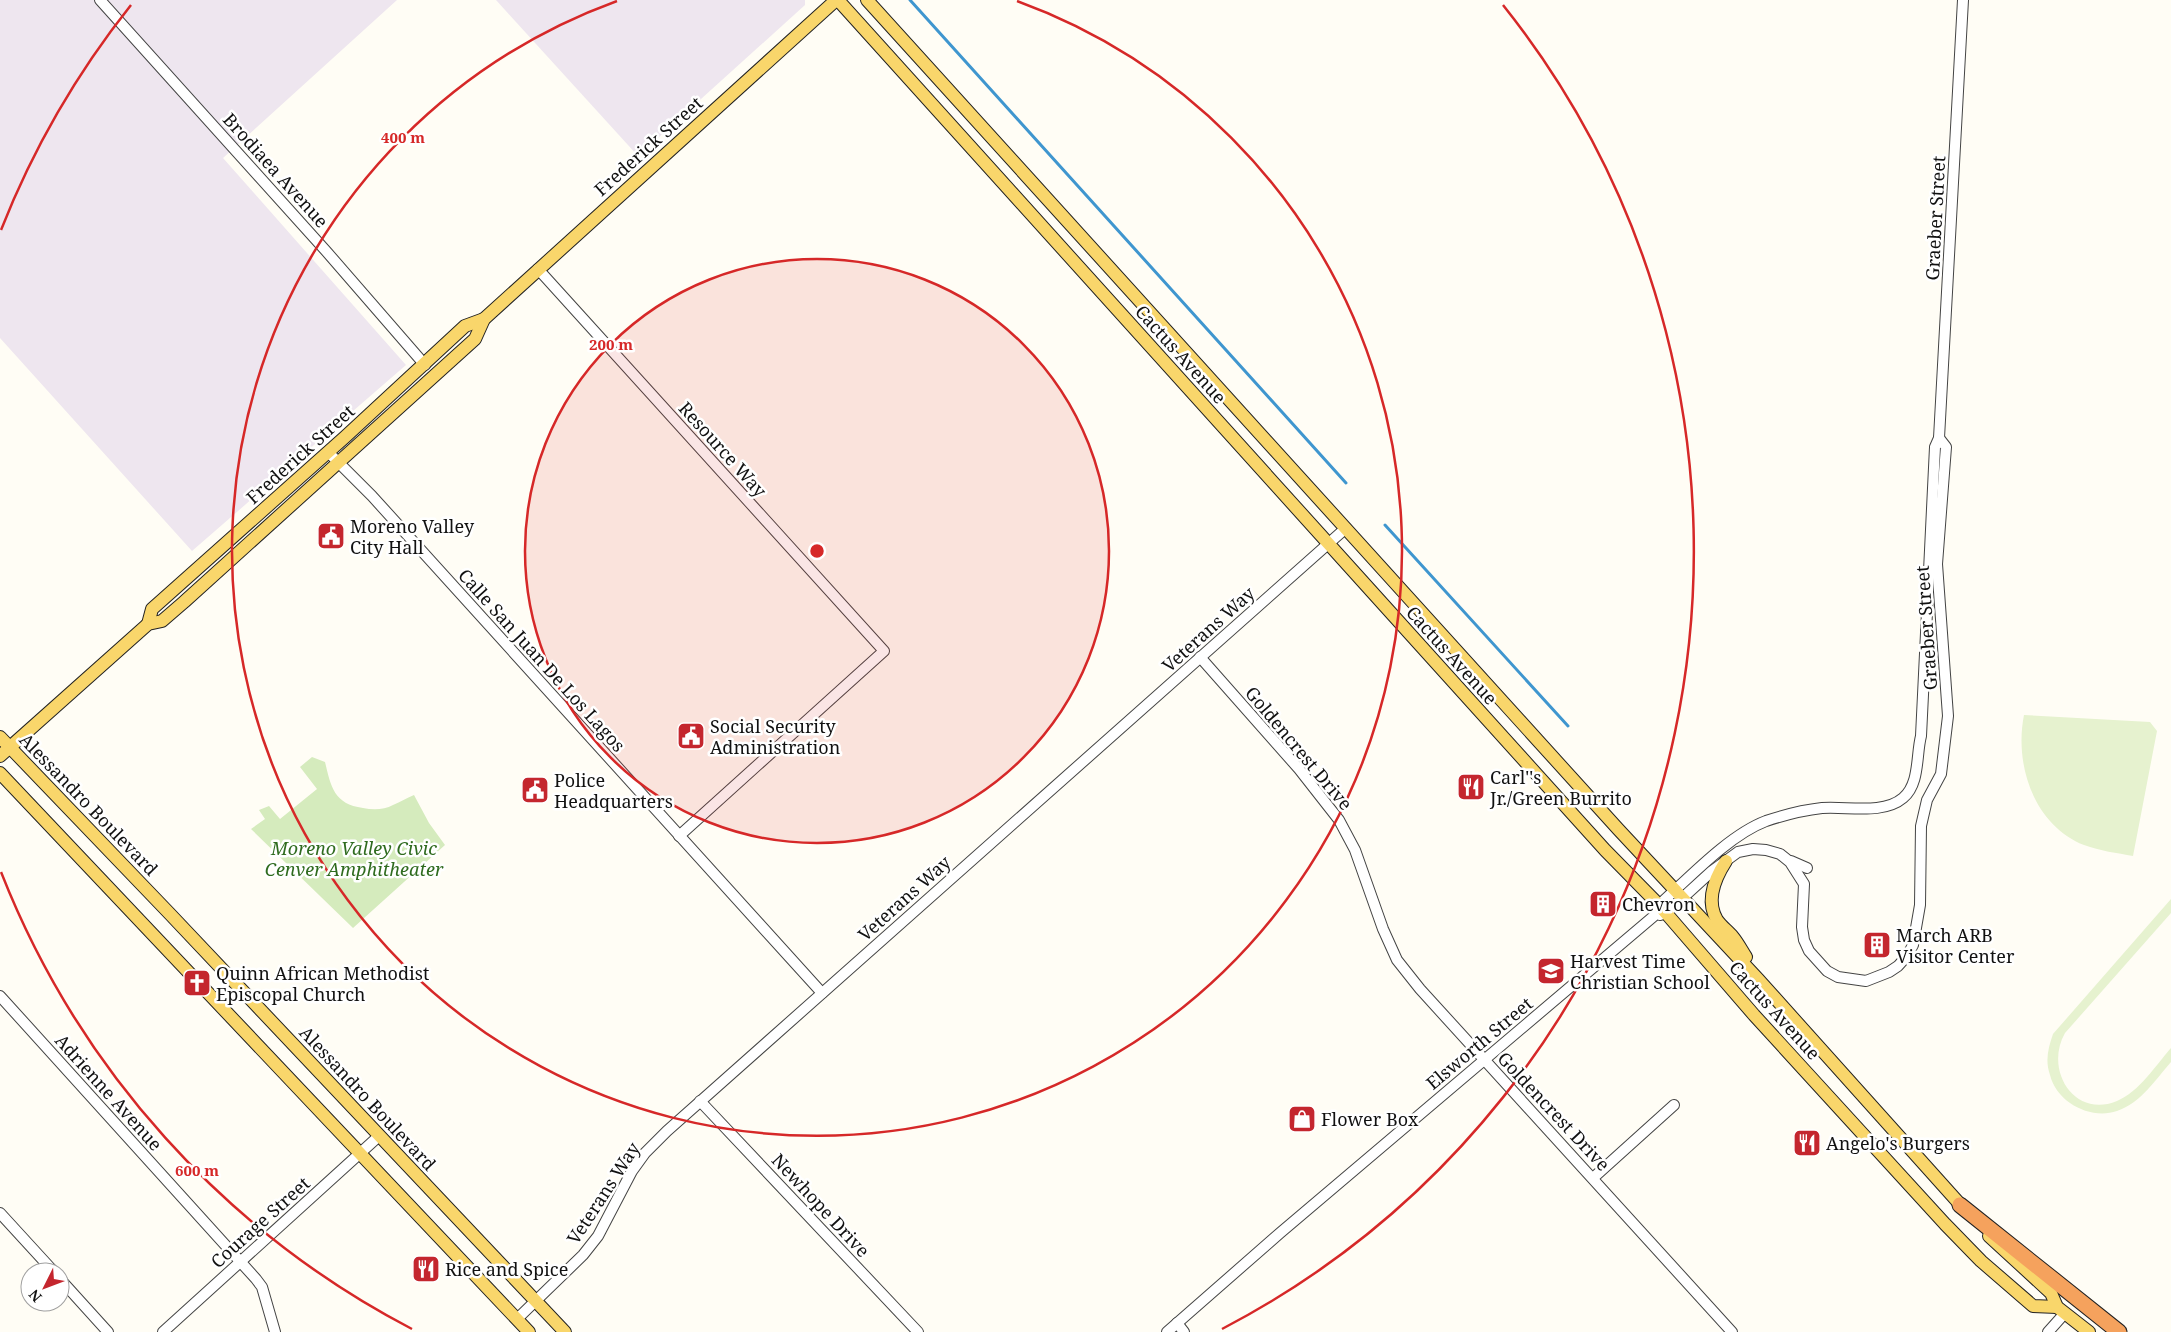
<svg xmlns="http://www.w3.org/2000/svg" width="2171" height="1332" font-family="'Noto Serif',serif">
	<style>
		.industrial { fill: #eee6ef }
		.green { fill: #d5ebbd }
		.pitch { fill: #e6f2cf }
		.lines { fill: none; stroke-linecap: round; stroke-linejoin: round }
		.stream { stroke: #3f96cf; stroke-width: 3 }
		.minor-casing { stroke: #444; stroke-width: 12 }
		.major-casing { stroke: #222; stroke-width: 14 }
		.highway-casing { stroke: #222; stroke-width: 17 }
		.minor { stroke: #fff; stroke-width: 10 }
		.major { stroke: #f9d66b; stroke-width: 12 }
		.highway { stroke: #f5a25d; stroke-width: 15 }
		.ring { fill: none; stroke: #d62828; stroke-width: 2.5 }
		.labels { text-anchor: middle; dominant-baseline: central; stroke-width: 5; stroke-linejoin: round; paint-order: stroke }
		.street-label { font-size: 18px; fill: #111; stroke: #fff }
		.poi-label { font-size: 18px; fill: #111; stroke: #fff; text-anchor: start }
		.park-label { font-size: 18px; font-style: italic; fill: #2f6b1f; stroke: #fff }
		.centre { fill: #d62828; stroke: #fff; stroke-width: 2.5 }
		.ring-label { font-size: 15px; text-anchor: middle; font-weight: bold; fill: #d62828; stroke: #fff; stroke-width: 5; stroke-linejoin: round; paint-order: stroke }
	</style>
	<rect width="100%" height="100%" fill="#fffdf5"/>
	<!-- industrial -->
	<g class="industrial">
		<path d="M 0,0 L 397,0 L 223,158 L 406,365 L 192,551 L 0,338 Z"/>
		<path d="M 496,0 L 805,0 L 805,5 L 638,156 Z"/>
	</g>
	<!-- green -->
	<path class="green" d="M 312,757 L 325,762 C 331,787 334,804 363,808 C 373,810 384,810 393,805 C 401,802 406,798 414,795 L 429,823 L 445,845 L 353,928 L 251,829 L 265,819 L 259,810 L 269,806 L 280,819 L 317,789 L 300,767 Z"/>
	<!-- pitch -->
	<g class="pitch">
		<path d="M 2024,715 L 2150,722 L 2157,731 L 2133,856 C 2117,853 2100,851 2084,845 C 2034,825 2014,765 2024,715 Z"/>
		<path d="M 2171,899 L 2171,913 L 2065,1033 C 2044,1070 2074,1119 2117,1101 C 2139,1092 2156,1065 2171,1048 L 2171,1062 C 2155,1080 2141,1103 2117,1111 C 2091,1120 2057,1103 2050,1075 C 2045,1061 2048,1048 2053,1034 Z"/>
	</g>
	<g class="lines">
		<!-- stream -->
		<g class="stream">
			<path d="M 910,0 L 1346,483"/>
			<path d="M 1385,525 L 1568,726"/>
		</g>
		<defs>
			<g id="minor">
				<path d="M 100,0 L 326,251 L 425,365"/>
				<path d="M 538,269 L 884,651 L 679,836"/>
				<path d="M 328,452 L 372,496 L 822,993"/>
				<path d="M 1200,657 L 1299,769 L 1339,820 L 1355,850 L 1383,929 L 1397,960 L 1420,989 L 1732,1332"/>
				<path d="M 1791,861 L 1807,868"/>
				<path d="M 1660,915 L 1666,913 L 1712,871 L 1738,852 L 1753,849 L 1766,850 L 1780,854 L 1790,862 L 1804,884 L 1802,927 L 1804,940 L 1809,951 L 1827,971 L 1838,977 L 1866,981 L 1889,972 L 1898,966 L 1907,956 L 1913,945 L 1920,905 L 1921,826 L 1927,800 L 1941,774 L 1948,716 L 1937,564 L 1946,447 L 1939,438"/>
				<path d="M 0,996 L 256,1279 L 262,1287 L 275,1332"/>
				<path d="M 700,1101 L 918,1332"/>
				<path d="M 1593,1178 L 1674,1105"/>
				<path d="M 0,1213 L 54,1272"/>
				<path d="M 60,1279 L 108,1332"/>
				<path d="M 517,1319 L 583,1255 L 598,1236 L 632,1171 L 645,1153 L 667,1131 L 1346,528"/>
				<path d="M 1177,1323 L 1184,1332"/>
				<path d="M 163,1332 L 379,1136"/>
				<path d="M 1167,1332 L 1280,1233 L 1654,916 L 1659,905 C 1689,878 1729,835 1766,821 C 1784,815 1804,810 1822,808 C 1847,806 1883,815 1903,798 C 1920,784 1916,755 1921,736 L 1935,447 L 1939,438 L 1963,0"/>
				<path d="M 2048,1332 L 2065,1313"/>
			</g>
			<g id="major">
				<path d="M 838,0 L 1373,593 L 1605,850 L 1659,905 L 1754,1015 L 1945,1224 L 1981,1261 L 2033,1306 L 2057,1307"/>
				<path d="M 867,0 L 1618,829 L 1758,979 L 1966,1211"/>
				<path d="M 148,624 L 152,609 L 345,437 L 465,326 L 484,319"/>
				<path d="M 0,737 L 169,913 L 565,1332"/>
				<path d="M 0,756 L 148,624 L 162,621 L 184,602 L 475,339 L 484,319 L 836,0"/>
				<path d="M 0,773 L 529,1332"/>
				<path d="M 1726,861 C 1715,878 1705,900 1717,920 C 1721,926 1728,931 1733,937 C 1738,943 1742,951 1746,957"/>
				<path d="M 1989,1236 L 2051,1293 L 2057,1307 L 2089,1332"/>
			</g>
			<path id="highway" d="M 1960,1205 L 2119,1332"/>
		</defs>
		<!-- minor casing -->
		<use href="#minor" class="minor-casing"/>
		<!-- major casing -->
		<use href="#major" class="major-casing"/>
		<!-- highway casing -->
		<use href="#highway" class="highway-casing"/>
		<!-- minor -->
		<use href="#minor" class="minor"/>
		<!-- major -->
		<use href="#major" class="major"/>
		<!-- highway -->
		<use href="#highway" class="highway"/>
	</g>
	<!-- distance rings -->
	<circle cx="817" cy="551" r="292" fill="#d62828" fill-opacity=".12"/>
	<g class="ring">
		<circle cx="817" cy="551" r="292"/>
		<path d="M1017 1A585 585 0 1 1 617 1"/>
		<path d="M412 1329A877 877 0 0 1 1 872M1 230A877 877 0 0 1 131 5M1503 5A877 877 0 0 1 1222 1329"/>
	</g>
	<!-- icons -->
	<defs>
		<symbol id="civic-square" viewBox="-11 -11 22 22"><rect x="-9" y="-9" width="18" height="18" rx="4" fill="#c4262e" stroke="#fff"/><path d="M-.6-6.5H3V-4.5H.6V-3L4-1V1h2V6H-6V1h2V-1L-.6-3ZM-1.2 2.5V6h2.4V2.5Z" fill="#fff"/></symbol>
		<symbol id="restaurant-square" viewBox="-11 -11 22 22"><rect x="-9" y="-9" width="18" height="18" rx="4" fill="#c4262e" stroke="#fff"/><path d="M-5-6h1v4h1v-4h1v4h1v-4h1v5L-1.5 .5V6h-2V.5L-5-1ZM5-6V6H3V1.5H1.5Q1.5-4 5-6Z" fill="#fff"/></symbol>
		<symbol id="building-square" viewBox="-11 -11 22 22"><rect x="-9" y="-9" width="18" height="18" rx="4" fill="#c4262e" stroke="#fff"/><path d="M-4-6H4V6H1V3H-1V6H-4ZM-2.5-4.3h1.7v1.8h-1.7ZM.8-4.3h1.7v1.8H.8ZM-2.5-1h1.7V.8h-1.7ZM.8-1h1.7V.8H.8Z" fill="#fff"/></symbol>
		<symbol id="school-square" viewBox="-11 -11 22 22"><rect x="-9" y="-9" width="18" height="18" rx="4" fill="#c4262e" stroke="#fff"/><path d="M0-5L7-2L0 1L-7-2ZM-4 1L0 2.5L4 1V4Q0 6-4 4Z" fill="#fff"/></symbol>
		<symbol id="church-square" viewBox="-11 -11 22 22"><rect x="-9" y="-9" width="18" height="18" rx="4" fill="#c4262e" stroke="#fff"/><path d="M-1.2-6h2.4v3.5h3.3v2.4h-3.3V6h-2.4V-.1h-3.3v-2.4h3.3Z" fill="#fff"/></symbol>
		<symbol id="shop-square" viewBox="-11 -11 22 22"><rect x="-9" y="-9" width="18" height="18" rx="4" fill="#c4262e" stroke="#fff"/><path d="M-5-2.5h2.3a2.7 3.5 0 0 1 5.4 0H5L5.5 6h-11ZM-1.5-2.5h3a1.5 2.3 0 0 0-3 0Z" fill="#fff"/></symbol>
	</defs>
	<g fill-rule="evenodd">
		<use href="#civic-square" x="315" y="520" width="32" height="32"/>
		<use href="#civic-square" x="675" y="720" width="32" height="32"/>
		<use href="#restaurant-square" x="1455" y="771" width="32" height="32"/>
		<use href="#civic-square" x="519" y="774" width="32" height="32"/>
		<use href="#building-square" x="1587" y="888" width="32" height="32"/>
		<use href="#building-square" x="1861" y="929" width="32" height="32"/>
		<use href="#school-square" x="1535" y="955" width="32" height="32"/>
		<use href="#church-square" x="181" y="967" width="32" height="32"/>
		<use href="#shop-square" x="1286" y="1103" width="32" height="32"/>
		<use href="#restaurant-square" x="1791" y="1127" width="32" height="32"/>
		<use href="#restaurant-square" x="410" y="1253" width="32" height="32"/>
	</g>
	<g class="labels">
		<!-- street labels -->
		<g class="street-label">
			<text transform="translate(648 146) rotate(-42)">Frederick Street</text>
			<text transform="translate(276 170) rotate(48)">Brodiaea Avenue</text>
			<text transform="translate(1935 218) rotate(-87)">Graeber Street</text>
			<text transform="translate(1181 354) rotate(48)">Cactus Avenue</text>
			<text transform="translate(723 449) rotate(48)">Resource Way</text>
			<text transform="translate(300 454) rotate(-42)">Frederick Street</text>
			<text transform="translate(1926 628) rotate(-94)">Graeber Street</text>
			<text transform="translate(1208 629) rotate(-42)">Veterans Way</text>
			<text transform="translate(1452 655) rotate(48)">Cactus Avenue</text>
			<text transform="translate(542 660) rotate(48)">Calle San Juan De Los Lagos</text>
			<text transform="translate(1299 748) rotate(50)">Goldencrest Drive</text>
			<text transform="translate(89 804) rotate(46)">Alessandro Boulevard</text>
			<text transform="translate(904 898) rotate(-42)">Veterans Way</text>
			<text transform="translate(1775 1010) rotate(48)">Cactus Avenue</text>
			<text transform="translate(1479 1043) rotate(-40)">Elsworth Street</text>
			<text transform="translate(109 1092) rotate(48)">Adrienne Avenue</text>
			<text transform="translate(368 1098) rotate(47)">Alessandro Boulevard</text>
			<text transform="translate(1554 1111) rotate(47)">Goldencrest Drive</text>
			<text transform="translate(603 1193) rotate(-57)">Veterans Way</text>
			<text transform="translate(821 1205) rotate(47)">Newhope Drive</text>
			<text transform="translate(260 1222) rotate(-42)">Courage Street</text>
		</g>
		<!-- poi labels -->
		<g class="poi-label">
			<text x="350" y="526">Moreno Valley<tspan x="350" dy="21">City Hall</tspan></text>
			<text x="710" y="726">Social Security<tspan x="710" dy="21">Administration</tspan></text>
			<text x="1490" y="777">Carl''s<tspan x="1490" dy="21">Jr./Green Burrito</tspan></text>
			<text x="554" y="780">Police<tspan x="554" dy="21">Headquarters</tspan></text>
			<text x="1622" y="904">Chevron</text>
			<text x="1896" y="935">March ARB<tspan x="1896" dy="21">Visitor Center</tspan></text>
			<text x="1570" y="961">Harvest Time<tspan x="1570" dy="21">Christian School</tspan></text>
			<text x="216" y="973">Quinn African Methodist<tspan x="216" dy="21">Episcopal Church</tspan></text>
			<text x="1321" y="1119">Flower Box</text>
			<text x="1826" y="1143">Angelo's Burgers</text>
			<text x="445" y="1269">Rice and Spice</text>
		</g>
		<!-- park labels -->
		<g class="park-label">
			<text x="354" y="848">Moreno Valley Civic<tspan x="354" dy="21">Cenver Amphitheater</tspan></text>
		</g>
	</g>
	<circle cx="817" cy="551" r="8" class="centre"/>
	<g class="ring-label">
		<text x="403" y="143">400 m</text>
		<text x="611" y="350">200 m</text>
		<text x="197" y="1176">600 m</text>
	</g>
	<!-- north arrow -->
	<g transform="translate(45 1287) rotate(228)"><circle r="24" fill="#ffffff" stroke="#a0a0a0"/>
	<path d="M0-4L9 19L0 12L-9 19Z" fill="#c4262e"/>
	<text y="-8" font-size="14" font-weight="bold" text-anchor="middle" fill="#111111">N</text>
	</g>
</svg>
